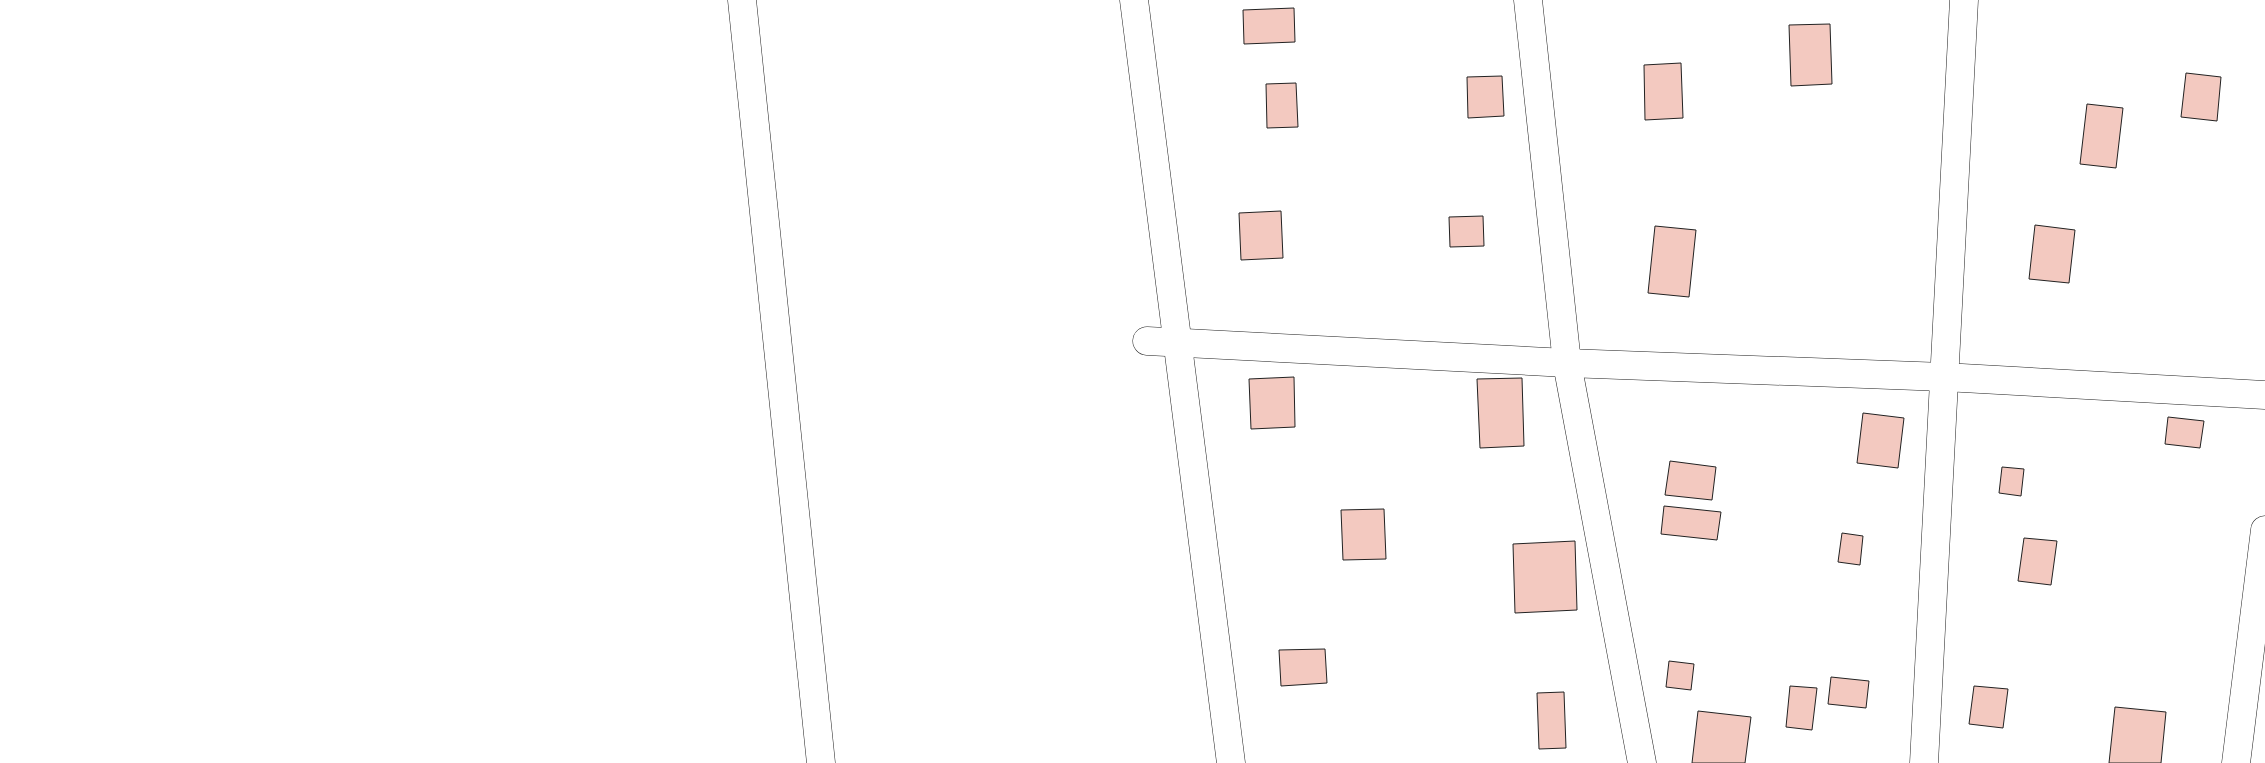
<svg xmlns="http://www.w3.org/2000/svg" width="2265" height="763" font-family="'Fira Sans Condensed',sans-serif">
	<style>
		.building { fill: #f3c9c0; stroke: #222 }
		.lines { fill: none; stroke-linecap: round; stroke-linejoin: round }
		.minor-casing { stroke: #222; stroke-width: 29 }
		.minor { stroke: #fff; stroke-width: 28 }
	</style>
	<rect width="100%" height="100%" fill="#fff"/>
	<!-- building -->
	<g class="building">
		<path d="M 1294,8 L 1295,42 L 1244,44 L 1243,10 Z"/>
		<path d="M 1830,24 L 1832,84 L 1791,86 L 1789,25 Z"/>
		<path d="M 1681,63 L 1683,118 L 1645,120 L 1644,65 Z"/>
		<path d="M 2186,73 L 2221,77 L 2217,121 L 2181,117 Z"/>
		<path d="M 1502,76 L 1504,116 L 1468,118 L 1467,77 Z"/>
		<path d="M 1296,83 L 1298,127 L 1267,128 L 1266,84 Z"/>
		<path d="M 2087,104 L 2123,108 L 2116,168 L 2080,164 Z"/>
		<path d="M 1281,211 L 1283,258 L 1241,260 L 1239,213 Z"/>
		<path d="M 1483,216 L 1484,246 L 1450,247 L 1449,217 Z"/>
		<path d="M 2035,225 L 2075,230 L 2069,283 L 2029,279 Z"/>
		<path d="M 1655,226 L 1696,230 L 1689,297 L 1648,293 Z"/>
		<path d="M 1294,377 L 1295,427 L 1251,429 L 1249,379 Z"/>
		<path d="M 1522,378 L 1524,446 L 1480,448 L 1477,379 Z"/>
		<path d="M 1863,413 L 1904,418 L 1898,468 L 1857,463 Z"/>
		<path d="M 2168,417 L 2204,421 L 2200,448 L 2165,444 Z"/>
		<path d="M 1670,461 L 1716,467 L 1712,500 L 1665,495 Z"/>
		<path d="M 2002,467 L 2024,469 L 2021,496 L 1999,493 Z"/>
		<path d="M 1664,506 L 1721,512 L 1717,540 L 1661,534 Z"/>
		<path d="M 1384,509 L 1386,559 L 1343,560 L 1341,510 Z"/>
		<path d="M 1842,533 L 1863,536 L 1860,565 L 1838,562 Z"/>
		<path d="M 2024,538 L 2057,541 L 2051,585 L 2018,581 Z"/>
		<path d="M 1575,541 L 1577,610 L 1515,613 L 1513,544 Z"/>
		<path d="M 1325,649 L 1327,683 L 1281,686 L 1279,650 Z"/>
		<path d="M 1669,661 L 1694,664 L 1691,690 L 1666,687 Z"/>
		<path d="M 1831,677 L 1869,681 L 1866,708 L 1828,704 Z"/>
		<path d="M 1790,686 L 1817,688 L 1812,730 L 1786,727 Z"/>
		<path d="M 1974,686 L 2008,689 L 2003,728 L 1969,724 Z"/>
		<path d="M 1564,692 L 1566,748 L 1539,749 L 1537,693 Z"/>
		<path d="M 2115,707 L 2166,712 L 2161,763 L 2109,763 Z"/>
		<path d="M 1698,711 L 1751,717 L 1745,763 L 1692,763 Z"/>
	</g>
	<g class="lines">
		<defs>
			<g id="minor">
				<path d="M 742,0 L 821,763"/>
				<path d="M 1134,0 L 1231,763"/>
				<path d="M 1528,0 L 1567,363 L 1642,763"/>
				<path d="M 1147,341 L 1567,363 L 1944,377 L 2265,395"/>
				<path d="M 1924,763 L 1964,0"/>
				<path d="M 2236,763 L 2265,530"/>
			</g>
		</defs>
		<!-- minor casing -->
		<use href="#minor" class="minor-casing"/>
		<!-- minor -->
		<use href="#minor" class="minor"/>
	</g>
</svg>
